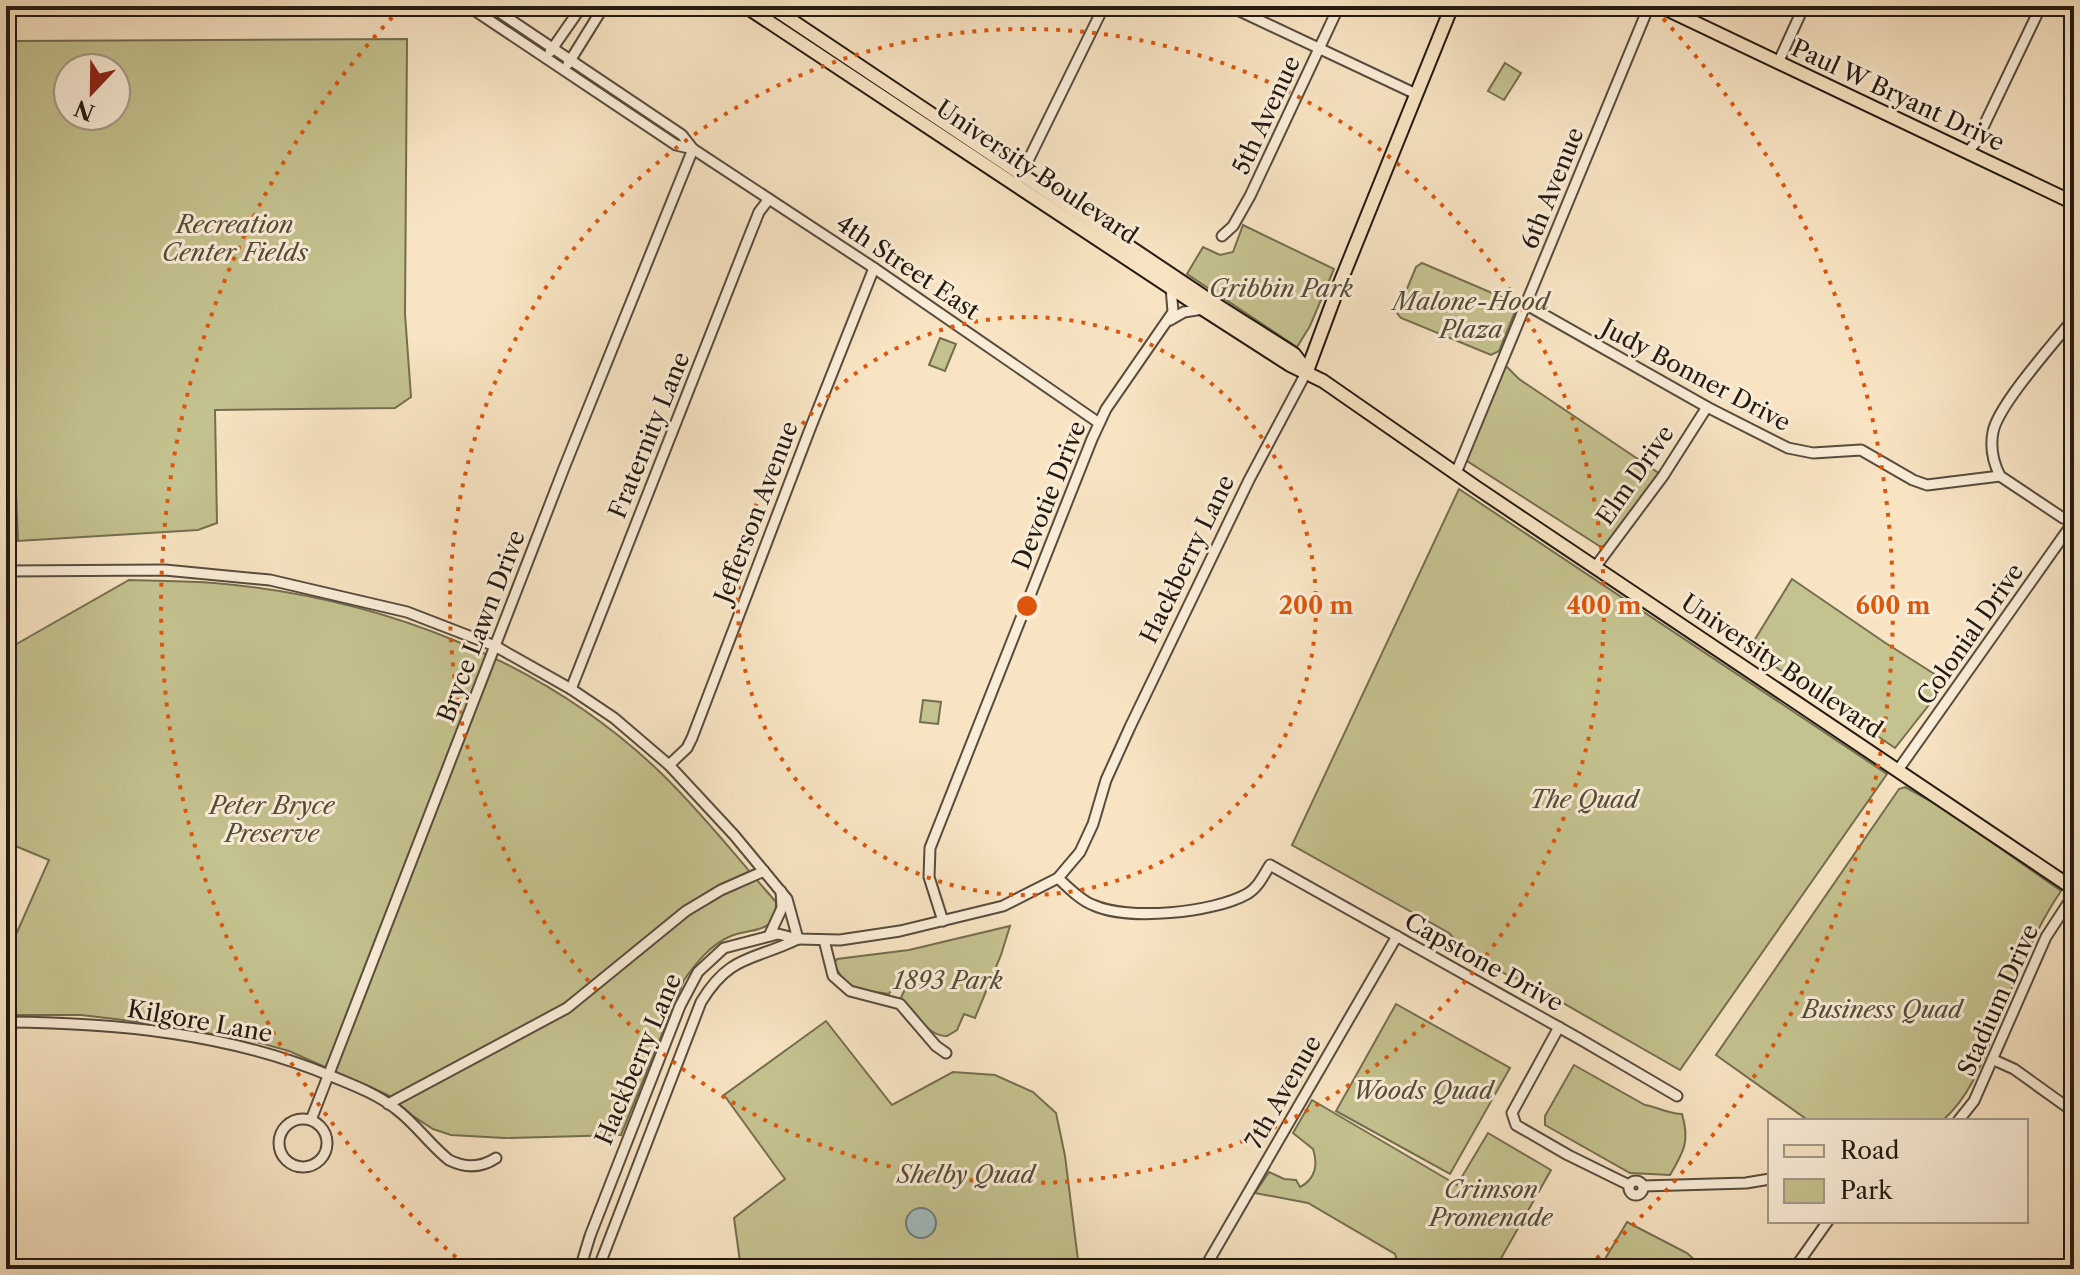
<svg xmlns="http://www.w3.org/2000/svg" width="2080" height="1275" font-family="'Libre Caslon Text',serif">
	<style>
		.green { fill: #c4c28f; stroke: #746e50; stroke-width: 2; fill-rule: evenodd }
		.water { fill: #a3bcbf; stroke: #707b7a; stroke-width: 2 }
		.lines { fill: none; stroke-linecap: round; stroke-linejoin: round }
		.minor-casing { stroke: #584c3e; stroke-width: 13 }
		.major-casing { stroke: #231a12; stroke-width: 16 }
		.minor { stroke: #faedd8; stroke-width: 9 }
		.major { stroke: #f8e4c3; stroke-width: 12 }
		.ring { fill: none; stroke: #de560c; stroke-width: 4; stroke-dasharray: 4 8 }
		.labels { text-anchor: middle; dominant-baseline: central; stroke-width: 6; stroke-linejoin: round; paint-order: stroke }
		.street-label { font-size: 24px; fill: #231a12; stroke: #faedd8 }
		.park-label { font-size: 24px; font-style: italic; fill: #534c38; stroke: #faedd8 }
		.centre { fill: #de560c; stroke: #faedd8; stroke-width: 4 }
		.ring-label { font-size: 24px; text-anchor: middle; font-weight: bold; fill: #de560c; stroke: #faedd8; stroke-width: 6; stroke-linejoin: round; paint-order: stroke }
	</style>
	<rect width="100%" height="100%" fill="#f8e4c3"/>
	<filter id="stains"><feTurbulence type="fractalNoise" baseFrequency=".0025" numOctaves="4"/><feColorMatrix values="0 0 0 0 .2 0 0 0 0 .09 0 0 0 0 .02 0 0 0 .5 -.17"/></filter>
	<radialGradient id="worn" r=".72"><stop offset=".6" stop-color="#630" stop-opacity="0"/><stop offset="1" stop-color="#630" stop-opacity=".3"/></radialGradient>
	<!-- green -->
	<g class="green">
		<path d="M 407,39 L 405,314 L 411,397 L 395,408 L 215,410 L 217,523 L 198,530 L 18,541 L 14,445 L 6,445 L 6,203 L 15,202 L 15,41 ZM 68,68 L 116,68 L 116,116 L 68,116 Z"/>
		<path d="M 1505,63 L 1521,73 L 1504,100 L 1488,91 Z"/>
		<path d="M 1243,225 L 1334,269 L 1310,326 L 1297,347 L 1187,274 L 1203,247 L 1220,255 L 1233,252 Z"/>
		<path d="M 1422,263 L 1518,304 L 1499,351 L 1491,355 L 1401,318 L 1397,313 L 1416,267 Z"/>
		<path d="M 940,338 L 956,344 L 945,371 L 929,365 Z"/>
		<path d="M 1501,361 L 1519,379 L 1663,476 L 1607,551 L 1464,459 Z"/>
		<path d="M 1459,489 L 1887,774 L 1680,1070 L 1521,979 L 1512,978 L 1462,947 L 1449,933 L 1292,845 Z"/>
		<path d="M 1792,579 L 1884,642 L 1947,682 L 1895,748 L 1749,649 Z"/>
		<path d="M 129,580 C 157,581 186,581 214,583 C 378,597 544,659 663,775 C 703,814 739,860 776,902 C 777,935 753,927 731,936 C 711,944 696,963 684,980 L 621,1135 L 505,1138 L 451,1135 L 433,1129 L 413,1116 L 388,1095 L 289,1051 L 253,1041 L 148,1023 L 81,1015 L 9,1015 L 10,1005 L 6,1004 L 6,957 L 49,860 L 6,842 L 6,650 Z"/>
		<path d="M 923,700 L 941,702 L 938,724 L 920,722 Z"/>
		<path d="M 1905,787 L 1945,809 L 2061,891 C 2033,932 2015,980 1997,1025 C 1983,1060 1971,1096 1942,1121 L 1809,1121 L 1716,1055 L 1899,789 Z"/>
		<path d="M 1010,926 L 1001,955 L 975,1018 L 964,1014 L 957,1030 L 947,1036 C 928,1037 915,1012 900,1000 L 908,982 L 898,978 L 889,994 L 856,989 L 843,980 L 834,964 L 837,959 L 909,950 Z"/>
		<path d="M 1396,1004 L 1510,1068 L 1450,1174 L 1336,1111 Z"/>
		<path d="M 826,1021 L 892,1105 L 953,1072 L 995,1075 L 1033,1092 L 1056,1113 L 1065,1156 L 1078,1260 L 1073,1269 L 741,1269 L 734,1218 L 785,1179 L 724,1095 Z"/>
		<path d="M 1574,1065 L 1645,1105 C 1658,1107 1668,1114 1682,1114 C 1690,1141 1684,1151 1670,1175 L 1630,1173 L 1545,1125 L 1545,1116 Z"/>
		<path d="M 1312,1100 L 1457,1185 L 1488,1133 L 1551,1170 L 1495,1269 L 1399,1269 L 1395,1254 L 1308,1203 L 1255,1193 L 1269,1172 L 1284,1179 L 1296,1180 L 1300,1187 C 1316,1179 1318,1164 1313,1149 L 1293,1133 Z"/>
		<path d="M 1627,1222 L 1687,1253 L 1705,1269 L 1599,1269 Z"/>
	</g>
	<!-- water -->
	<circle class="water" cx="921" cy="1223" r="15"/>
	<g class="lines">
		<defs>
			<g id="minor">
				<path d="M 468,6 L 676,145 L 693,149"/>
				<path d="M 490,6 L 682,135 L 693,149 L 874,268 L 1099,423"/>
				<path d="M 1229,6 L 1416,94"/>
				<path d="M 550,52 L 582,6"/>
				<path d="M 1778,63 L 1804,6"/>
				<path d="M 568,64 L 604,6"/>
				<path d="M 1967,153 L 1976,142 L 2041,6"/>
				<path d="M 1020,177 L 1104,6"/>
				<path d="M 1222,236 L 1233,226 L 1250,196 L 1339,6"/>
				<path d="M 1525,304 L 1707,407 L 1788,448 L 1813,453 L 1861,450 L 1913,480 L 1927,485 L 2000,476 L 2063,518 L 2074,522"/>
				<path d="M 1170,320 L 1184,312 L 1203,309"/>
				<path d="M 1456,473 L 1649,6"/>
				<path d="M 2000,476 C 1993,462 1990,447 1993,432 C 1998,405 2055,342 2074,318"/>
				<path d="M 1596,566 L 1663,476 L 1707,407"/>
				<path d="M 6,571 L 165,570 L 270,580 L 407,612 L 495,646 L 571,689 L 614,718 L 669,765 L 734,835 L 787,899 L 798,939"/>
				<path d="M 571,689 L 745,247 L 759,212 L 769,199"/>
				<path d="M 669,765 L 687,748 L 692,738 L 810,429 L 874,268"/>
				<path d="M 1898,770 L 2074,521"/>
				<path d="M 1058,878 C 1069,888 1080,900 1093,905 C 1128,921 1213,913 1247,894 C 1258,888 1263,876 1270,865 L 1578,1038 L 1677,1096"/>
				<path d="M 943,921 L 929,877 L 930,848 L 1092,439 L 1106,409 L 1173,312 L 1171,287"/>
				<path d="M 769,936 L 782,908 L 781,891"/>
				<path d="M 824,940 L 833,976 L 850,991 L 900,1004 L 936,1046 L 946,1053"/>
				<path d="M 6,1022 C 117,1023 228,1033 331,1076 C 353,1085 377,1094 396,1109 C 416,1124 430,1145 449,1160 C 465,1168 481,1168 496,1158"/>
				<path d="M 1559,1027 L 1512,1113 L 1516,1125 L 1568,1155 L 1629,1185"/>
				<path d="M 1994,1060 L 2014,1069 L 2074,1112"/>
				<path d="M 388,1104 L 567,1008 L 686,911 L 721,890 L 764,871"/>
				<circle cx="303" cy="1143" r="24"/>
				<path d="M 311,1120 L 564,468 L 693,149"/>
				<path d="M 1958,1121 L 1974,1101 L 2046,937 L 2074,894"/>
				<circle cx="1636" cy="1188" r="7"/>
				<path d="M 1643,1186 L 1746,1183 L 1770,1179"/>
				<path d="M 580,1269 L 590,1236 L 680,1006 L 698,972 L 724,948 L 778,934 L 798,939 L 840,940 L 900,931 L 1003,906 L 1058,878 L 1080,852 L 1093,824 L 1106,780 L 1130,727 L 1249,480 L 1307,371"/>
				<path d="M 598,1269 L 701,1002 C 730,954 753,961 798,939"/>
				<path d="M 1204,1269 L 1397,936"/>
				<path d="M 1794,1269 L 1828,1221"/>
			</g>
			<g id="major">
				<path d="M 745,6 L 1203,309 L 1290,365 L 1323,381 L 1477,488 L 2074,889"/>
				<path d="M 770,6 L 1212,302 L 1294,354 L 1307,371"/>
				<path d="M 1660,6 L 2074,203"/>
				<path d="M 1307,371 L 1336,293 L 1452,6"/>
			</g>
		</defs>
		<!-- minor casing -->
		<use href="#minor" class="minor-casing"/>
		<!-- major casing -->
		<use href="#major" class="major-casing"/>
		<!-- minor -->
		<use href="#minor" class="minor"/>
		<!-- major -->
		<use href="#major" class="major"/>
	</g>
	<!-- distance rings -->
	<g class="ring">
		<circle cx="1027" cy="606" r="289"/>
		<circle cx="1027" cy="606" r="577"/>
		<path d="M465 1265A866 866 0 0 1 399 10M1655 10A866 866 0 0 1 1589 1265"/>
	</g>
	<g class="labels">
		<!-- street labels -->
		<g class="street-label">
			<text transform="translate(1898 95) rotate(25)">Paul W Bryant Drive</text>
			<text transform="translate(1266 115) rotate(-65)">5th Avenue</text>
			<text transform="translate(1037 172) rotate(34)">University Boulevard</text>
			<text transform="translate(1552 188) rotate(-68)">6th Avenue</text>
			<text transform="translate(908 267) rotate(34)">4th Street East</text>
			<text transform="translate(1696 375) rotate(28)">Judy Bonner Drive</text>
			<text transform="translate(649 435) rotate(-68)">Fraternity Lane</text>
			<text transform="translate(1635 475) rotate(-55)">Elm Drive</text>
			<text transform="translate(1049 495) rotate(-68)">Devotie Drive</text>
			<text transform="translate(756 512) rotate(-69)">Jefferson Avenue</text>
			<text transform="translate(1187 559) rotate(-64)">Hackberry Lane</text>
			<text transform="translate(481 626) rotate(-69)">Bryce Lawn Drive</text>
			<text transform="translate(1970 634) rotate(-55)">Colonial Drive</text>
			<text transform="translate(1782 666) rotate(34)">University Boulevard</text>
			<text transform="translate(1484 962) rotate(29)">Capstone Drive</text>
			<text transform="translate(1998 1000) rotate(-66)">Stadium Drive</text>
			<text transform="translate(200 1021) rotate(10)">Kilgore Lane</text>
			<text transform="translate(638 1059) rotate(-67)">Hackberry Lane</text>
			<text transform="translate(1283 1092) rotate(-60)">7th Avenue</text>
		</g>
		<!-- park labels -->
		<g class="park-label">
			<text x="235" y="224">Recreation<tspan x="235" dy="28">Center Fields</tspan></text>
			<text x="1281" y="288">Gribbin Park</text>
			<text x="1471" y="301">Malone-Hood<tspan x="1471" dy="28">Plaza</tspan></text>
			<text x="1584" y="799">The Quad</text>
			<text x="272" y="805">Peter Bryce<tspan x="272" dy="28">Preserve</tspan></text>
			<text x="948" y="980">1893 Park</text>
			<text x="1882" y="1009">Business Quad</text>
			<text x="1423" y="1090">Woods Quad</text>
			<text x="966" y="1174">Shelby Quad</text>
			<text x="1491" y="1189">Crimson<tspan x="1491" dy="28">Promenade</tspan></text>
		</g>
	</g>
	<circle cx="1027" cy="606" r="12" class="centre"/>
	<g class="ring-label">
		<text x="1316" y="614">200 m</text>
		<text x="1604" y="614">400 m</text>
		<text x="1893" y="614">600 m</text>
	</g>
	<!-- margin -->
	<rect width="2080" height="1275" fill="none" stroke="#f8e4c3" stroke-width="32"/>
	<rect x="8" y="8" width="2064" height="1259" fill="none" stroke="#231a12" stroke-width="4"/>
	<rect x="16" y="16" width="2048" height="1243" fill="none" stroke="#231a12" stroke-width="2"/>
	<!-- legend -->
	<rect x="1768" y="1119" width="260" height="104" fill="#faedd8" stroke="#a49989" stroke-width="2"/>
	<rect x="1784" y="1145" width="40" height="12" fill="#f8e4c3" stroke="#a49989" stroke-width="2"/>
	<text x="1840" y="1159" font-size="24" fill="#231a12">Road</text>
	<rect x="1784" y="1179" width="40" height="24" fill="#c4c28f" stroke="#a49989" stroke-width="2"/>
	<text x="1840" y="1199" font-size="24" fill="#231a12">Park</text>
	<!-- north arrow -->
	<g transform="translate(92 92) rotate(202)"><circle r="38" fill="#faedd8" stroke="#a49989" stroke-width="2"/>
	<path d="M0-6L14 30L0 20L-14 30Z" fill="#8f2418"/>
	<text y="-12" font-size="22" font-weight="bold" text-anchor="middle" fill="#231a12">N</text>
	</g>
	<rect width="100%" height="100%" filter="url(#stains)"/>
	<rect width="100%" height="100%" fill="url(#worn)"/>
</svg>
